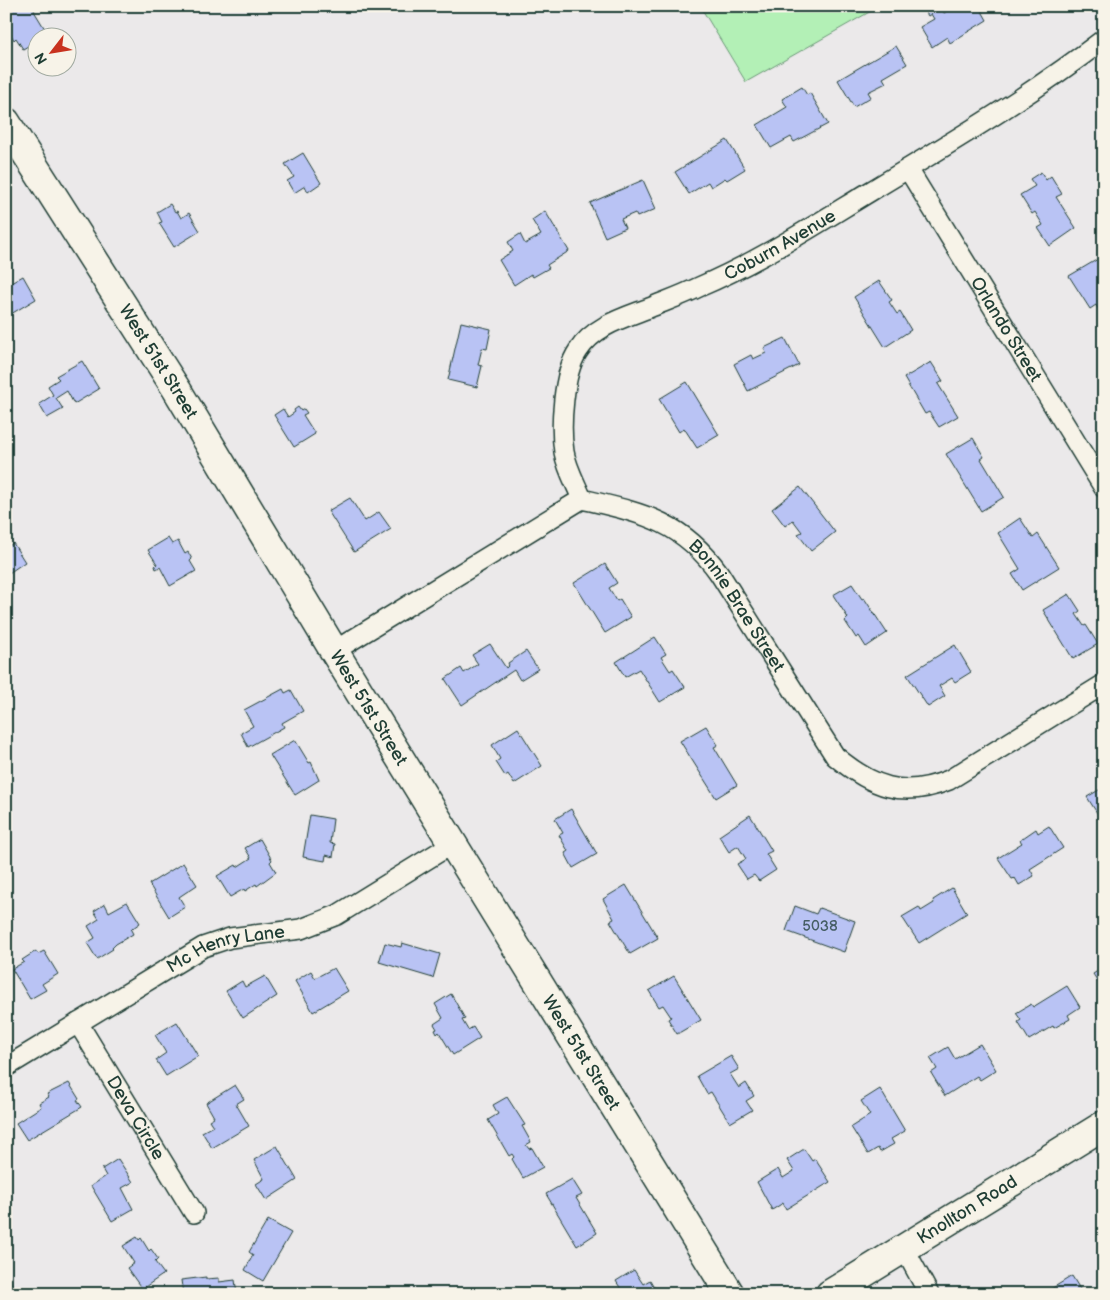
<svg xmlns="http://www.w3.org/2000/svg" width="1110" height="1300" font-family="'Balsamiq Sans',sans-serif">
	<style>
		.green { fill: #b3f0b6; stroke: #699675 }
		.building { fill: #b9c3f4; stroke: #1f3d34 }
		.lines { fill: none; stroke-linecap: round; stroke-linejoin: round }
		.street-casing { stroke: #1f3d34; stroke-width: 22 }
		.secondary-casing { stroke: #1f3d34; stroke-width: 31 }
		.street { stroke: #f7f3e8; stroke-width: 19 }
		.secondary { stroke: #f7f3e8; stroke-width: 28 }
		.labels { text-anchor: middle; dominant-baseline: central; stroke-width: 5; stroke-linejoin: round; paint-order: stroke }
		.number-label { font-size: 15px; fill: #465e64 }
		.street-label { font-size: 18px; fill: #1f3d34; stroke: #f7f3e8 }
	</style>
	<rect width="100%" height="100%" fill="#ebe9ea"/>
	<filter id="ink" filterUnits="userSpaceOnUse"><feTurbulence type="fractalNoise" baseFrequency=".02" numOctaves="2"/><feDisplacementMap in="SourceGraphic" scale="10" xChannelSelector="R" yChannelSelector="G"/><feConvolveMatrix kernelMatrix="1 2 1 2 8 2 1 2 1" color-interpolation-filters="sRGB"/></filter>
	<g filter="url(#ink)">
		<!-- green -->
		<path class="green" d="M 700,6 L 880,6 L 746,82 Z"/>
		<!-- building -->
		<g class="building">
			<path d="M 6,6 L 37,6 L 34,11 L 48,34 L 42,38 L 38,38 L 38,40 L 23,49 L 16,38 L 14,40 L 6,26 Z"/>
			<path d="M 922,6 L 943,6 L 941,7 L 944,13 L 955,6 L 979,6 L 987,20 L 950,43 L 947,37 L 932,47 L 920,27 L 934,19 L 931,14 L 928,16 Z"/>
			<path d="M 896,46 L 907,64 L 883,78 L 886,83 L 868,92 L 871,97 L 854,107 L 838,80 Z"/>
			<path d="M 802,87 L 807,95 L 810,93 L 828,124 L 794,142 L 791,137 L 771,148 L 757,125 L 787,107 L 782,99 Z"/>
			<path d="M 727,140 L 745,169 L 727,180 L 725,178 L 711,187 L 708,182 L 689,194 L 675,172 Z"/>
			<path d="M 303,153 L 321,183 L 308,192 L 305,186 L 294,193 L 287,181 L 294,177 L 285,164 Z"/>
			<path d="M 1041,172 L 1046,180 L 1051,176 L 1062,194 L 1056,197 L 1076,228 L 1050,246 L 1038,228 L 1043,225 L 1035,212 L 1032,214 L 1020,195 L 1035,186 L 1030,179 Z"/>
			<path d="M 643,180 L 656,209 L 637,217 L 635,213 L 621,219 L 625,228 L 605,237 L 590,203 Z"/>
			<path d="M 170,204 L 175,212 L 177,211 L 181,218 L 189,213 L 200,231 L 174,247 L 159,223 L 162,222 L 157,212 Z"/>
			<path d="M 545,211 L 569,251 L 547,265 L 549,268 L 533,277 L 531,274 L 514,285 L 499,260 L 513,251 L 508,242 L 520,234 L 525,244 L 541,235 L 532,220 Z"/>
			<path d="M 1098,259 L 1104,268 L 1104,319 L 1096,305 L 1090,309 L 1069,276 Z"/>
			<path d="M 23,276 L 36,299 L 6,317 L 6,286 Z"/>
			<path d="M 879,281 L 892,300 L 889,302 L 897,314 L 900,312 L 911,330 L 885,347 L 854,297 Z"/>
			<path d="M 461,322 L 491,329 L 487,349 L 482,348 L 478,365 L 482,366 L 477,387 L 448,380 Z"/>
			<path d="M 785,338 L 799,365 L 748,391 L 734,364 L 751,355 L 753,359 L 766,353 L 764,348 Z"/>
			<path d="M 82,361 L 99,389 L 74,404 L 67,391 L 56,398 L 63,409 L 47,418 L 39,404 L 53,395 L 48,386 L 59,379 L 56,376 Z"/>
			<path d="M 931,362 L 943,381 L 938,384 L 958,416 L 939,427 L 929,412 L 925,414 L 904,378 Z"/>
			<path d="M 687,382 L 719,435 L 697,448 L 684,428 L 679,432 L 659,399 Z"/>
			<path d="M 298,407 L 301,411 L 304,409 L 307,413 L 303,415 L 315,434 L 294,447 L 274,415 L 283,409 L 288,417 L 295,412 L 294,410 Z"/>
			<path d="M 973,438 L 984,457 L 981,459 L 1004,497 L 981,511 L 946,454 Z"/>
			<path d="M 800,487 L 835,532 L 811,551 L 798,534 L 802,532 L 793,520 L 785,526 L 772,509 Z"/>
			<path d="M 350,498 L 365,521 L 379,512 L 391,529 L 354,552 L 328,511 Z"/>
			<path d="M 1020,518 L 1033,538 L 1038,534 L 1059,567 L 1022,590 L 1012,574 L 1020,569 L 998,533 Z"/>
			<path d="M 168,538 L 172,544 L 178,541 L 185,554 L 188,552 L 192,559 L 190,561 L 196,571 L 170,586 L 160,567 L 156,569 L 155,566 L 157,564 L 148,550 Z"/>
			<path d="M 13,543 L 25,562 L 6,575 L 6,548 Z"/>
			<path d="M 605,564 L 617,583 L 609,588 L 617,601 L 620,599 L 631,617 L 605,633 L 574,583 Z"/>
			<path d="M 852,584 L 862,599 L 864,598 L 887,633 L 866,647 L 859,636 L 856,638 L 845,621 L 848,618 L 833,595 Z"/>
			<path d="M 1069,594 L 1080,611 L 1076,614 L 1084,626 L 1086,625 L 1098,644 L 1073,659 L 1043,610 Z"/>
			<path d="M 655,637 L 666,654 L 661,657 L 670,671 L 673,669 L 685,687 L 660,702 L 639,669 L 625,677 L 616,662 Z"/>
			<path d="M 490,644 L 506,668 L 509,665 L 508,663 L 526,651 L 538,669 L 520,680 L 514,670 L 462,705 L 445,679 L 461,668 L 464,673 L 478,664 L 472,655 Z"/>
			<path d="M 955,645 L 971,672 L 955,682 L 952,678 L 939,686 L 945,696 L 928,707 L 907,675 Z"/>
			<path d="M 283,689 L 285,693 L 291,690 L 303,711 L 282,723 L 284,727 L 248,747 L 241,733 L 253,726 L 244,710 Z"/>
			<path d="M 706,726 L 718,745 L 714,747 L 737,785 L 716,798 L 680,741 Z"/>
			<path d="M 518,728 L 542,766 L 514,784 L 508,774 L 505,776 L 496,762 L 500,759 L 492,745 Z"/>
			<path d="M 295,740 L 309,763 L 311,762 L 319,780 L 295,795 L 270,755 Z"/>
			<path d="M 1104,787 L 1104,824 L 1087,797 Z"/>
			<path d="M 571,809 L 597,854 L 573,868 L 565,853 L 568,851 L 559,835 L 563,833 L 555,819 Z"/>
			<path d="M 310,815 L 333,819 L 330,843 L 335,844 L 333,857 L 326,855 L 325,861 L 303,857 Z"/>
			<path d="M 750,815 L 772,851 L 766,854 L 776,870 L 759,881 L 754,875 L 747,879 L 737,864 L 746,859 L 738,846 L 729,852 L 719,836 Z"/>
			<path d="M 1049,826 L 1063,848 L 1030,869 L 1034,876 L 1019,885 L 1015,878 L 1012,879 L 998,858 L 1022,843 L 1020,840 L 1036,829 L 1038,833 Z"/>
			<path d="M 260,839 L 272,860 L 270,862 L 276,872 L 257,886 L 256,884 L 245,891 L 244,889 L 230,897 L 217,876 L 236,865 L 237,867 L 251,858 L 245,848 Z"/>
			<path d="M 183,863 L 197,885 L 179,897 L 185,907 L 169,917 L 149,884 Z"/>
			<path d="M 626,885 L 658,938 L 630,954 L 610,921 L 614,919 L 603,899 Z"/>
			<path d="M 952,888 L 967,913 L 919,943 L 902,917 L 919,907 L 921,911 L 934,903 L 933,900 Z"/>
			<path d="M 127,902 L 140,923 L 133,928 L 131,930 L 133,934 L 116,944 L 112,948 L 113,949 L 97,959 L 87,943 L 95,938 L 88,926 L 99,919 L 94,911 L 105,904 L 109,912 Z"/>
			<path d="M 795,906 L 816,914 L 819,908 L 855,921 L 844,952 L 786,931 Z"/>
			<path d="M 385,943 L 401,947 L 402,943 L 440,954 L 433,978 L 379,962 Z"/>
			<path d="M 36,951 L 38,954 L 44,951 L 58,974 L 42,984 L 46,990 L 30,999 L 12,969 L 24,962 L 22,960 Z"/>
			<path d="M 1104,967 L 1104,991 L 1093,974 Z"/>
			<path d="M 334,968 L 348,991 L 313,1012 L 295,981 L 311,971 L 315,978 Z"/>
			<path d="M 265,976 L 277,996 L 243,1018 L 226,991 L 242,981 L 245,987 Z"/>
			<path d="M 674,976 L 701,1020 L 677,1034 L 668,1019 L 671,1017 L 663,1005 L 659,1007 L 649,991 Z"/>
			<path d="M 1067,986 L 1080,1007 L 1068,1015 L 1070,1019 L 1054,1028 L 1053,1026 L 1029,1040 L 1018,1022 L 1021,1020 L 1016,1013 L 1031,1004 L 1033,1007 Z"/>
			<path d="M 451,994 L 465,1019 L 462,1020 L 468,1030 L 473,1027 L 480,1038 L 453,1055 L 439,1032 L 437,1034 L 435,1030 L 437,1029 L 434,1024 L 443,1018 L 435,1004 Z"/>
			<path d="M 177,1022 L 198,1056 L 166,1076 L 156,1060 L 166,1053 L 155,1035 Z"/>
			<path d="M 980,1044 L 996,1070 L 980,1080 L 977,1076 L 945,1096 L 931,1073 L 937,1069 L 930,1058 L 948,1047 L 955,1059 Z"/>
			<path d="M 731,1056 L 739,1069 L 730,1074 L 739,1088 L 746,1083 L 754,1096 L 746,1101 L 752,1110 L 730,1123 L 711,1092 L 707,1094 L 697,1076 Z"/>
			<path d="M 69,1083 L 79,1099 L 77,1100 L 82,1107 L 27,1140 L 16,1123 L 41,1107 L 39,1103 L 49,1097 L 47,1094 Z"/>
			<path d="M 235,1085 L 244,1099 L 236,1104 L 249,1126 L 212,1148 L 202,1132 L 213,1126 L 209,1120 L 214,1117 L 206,1103 Z"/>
			<path d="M 880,1089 L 905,1131 L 891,1139 L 894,1144 L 880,1152 L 878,1148 L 868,1154 L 851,1127 L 870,1115 L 861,1101 Z"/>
			<path d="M 507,1097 L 525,1125 L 522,1126 L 531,1142 L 526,1145 L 529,1149 L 532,1148 L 543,1167 L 523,1178 L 512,1159 L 514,1157 L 512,1154 L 509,1156 L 488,1120 L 498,1114 L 493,1105 Z"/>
			<path d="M 277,1146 L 297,1180 L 266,1200 L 256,1184 L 264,1179 L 254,1160 Z"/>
			<path d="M 804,1149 L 812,1161 L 815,1159 L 830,1182 L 786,1209 L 783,1203 L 772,1210 L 757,1182 L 778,1169 L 783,1178 L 794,1171 L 787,1160 Z"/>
			<path d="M 118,1159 L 133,1182 L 122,1188 L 133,1209 L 112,1221 L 91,1186 L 106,1176 L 102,1169 Z"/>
			<path d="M 572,1179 L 582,1195 L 576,1198 L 597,1233 L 577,1246 L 546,1194 Z"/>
			<path d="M 268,1220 L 291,1233 L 263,1281 L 245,1270 L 253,1255 L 249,1252 Z"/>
			<path d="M 137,1237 L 139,1240 L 141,1238 L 149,1251 L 151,1249 L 158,1259 L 155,1262 L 164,1274 L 142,1289 L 127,1268 L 134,1263 L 123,1246 Z"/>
			<path d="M 634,1270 L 643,1284 L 650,1280 L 658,1294 L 624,1294 L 616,1281 Z"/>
			<path d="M 1072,1276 L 1083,1294 L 1043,1294 Z"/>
			<path d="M 10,1277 L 14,1294 L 6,1294 L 6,1278 Z"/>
			<path d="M 206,1277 L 206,1279 L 219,1278 L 219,1282 L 235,1280 L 237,1294 L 183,1294 L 181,1280 Z"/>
		</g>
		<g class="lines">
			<defs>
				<g id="street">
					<path id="s1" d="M 908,169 L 1104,488"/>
					<path id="s2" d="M 582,499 C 576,484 567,469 564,452 C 560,426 563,373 578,351 C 594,326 623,318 649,308 C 666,301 683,295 699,287 C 760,261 815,225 871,191 C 950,143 1030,96 1104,39"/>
					<path id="s3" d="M 334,651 L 582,499 C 641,513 681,520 719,573 L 835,756 C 872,787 903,799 949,780 L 1104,684"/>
					<path id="s4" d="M 78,1023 L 194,1213"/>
					<path id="s5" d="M 6,1067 L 203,947 L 230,938 L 301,929 L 337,915 L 452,844"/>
					<path d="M 904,1248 L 929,1294"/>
				</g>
				<g id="secondary">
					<path id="s6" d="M 6,122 L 177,390 L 334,651 L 730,1294"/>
					<path id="s7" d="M 830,1294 L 1104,1125"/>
				</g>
			</defs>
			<!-- street casing -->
			<use href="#street" class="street-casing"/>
			<!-- secondary casing -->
			<use href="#secondary" class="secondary-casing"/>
			<!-- street -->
			<use href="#street" class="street"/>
			<!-- secondary -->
			<use href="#secondary" class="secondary"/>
		</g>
	</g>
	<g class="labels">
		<!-- number labels -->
		<g class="number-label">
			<text x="820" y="926">5038</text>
		</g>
		<!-- street labels -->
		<g class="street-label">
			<text stroke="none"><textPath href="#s2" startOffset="384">Coburn Avenue</textPath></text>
			<text stroke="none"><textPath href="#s1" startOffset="188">Orlando Street</textPath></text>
			<text stroke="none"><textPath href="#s6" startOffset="284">West 51st Street</textPath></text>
			<text stroke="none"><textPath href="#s3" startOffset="488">Bonnie Brae Street</textPath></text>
			<text stroke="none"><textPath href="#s6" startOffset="689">West 51st Street</textPath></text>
			<text stroke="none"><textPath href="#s5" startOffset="252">Mc Henry Lane</textPath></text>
			<text stroke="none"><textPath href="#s6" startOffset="1094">West 51st Street</textPath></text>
			<text stroke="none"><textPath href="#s4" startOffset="111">Deva Circle</textPath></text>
			<text stroke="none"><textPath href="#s7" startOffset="161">Knollton Road</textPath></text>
		</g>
	</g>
	<!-- margin -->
	<rect width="1110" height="1300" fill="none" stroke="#f7f3e8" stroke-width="25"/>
	<rect x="12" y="12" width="1085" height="1275" fill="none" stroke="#1f3d34" stroke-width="2" filter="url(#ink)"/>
	<!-- north arrow -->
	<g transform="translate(52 52) rotate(239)"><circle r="24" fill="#f7f3e8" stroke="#a1aaa0"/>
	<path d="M0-4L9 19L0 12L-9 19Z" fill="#c8321e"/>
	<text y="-8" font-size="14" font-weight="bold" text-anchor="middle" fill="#1f3d34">N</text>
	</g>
</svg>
